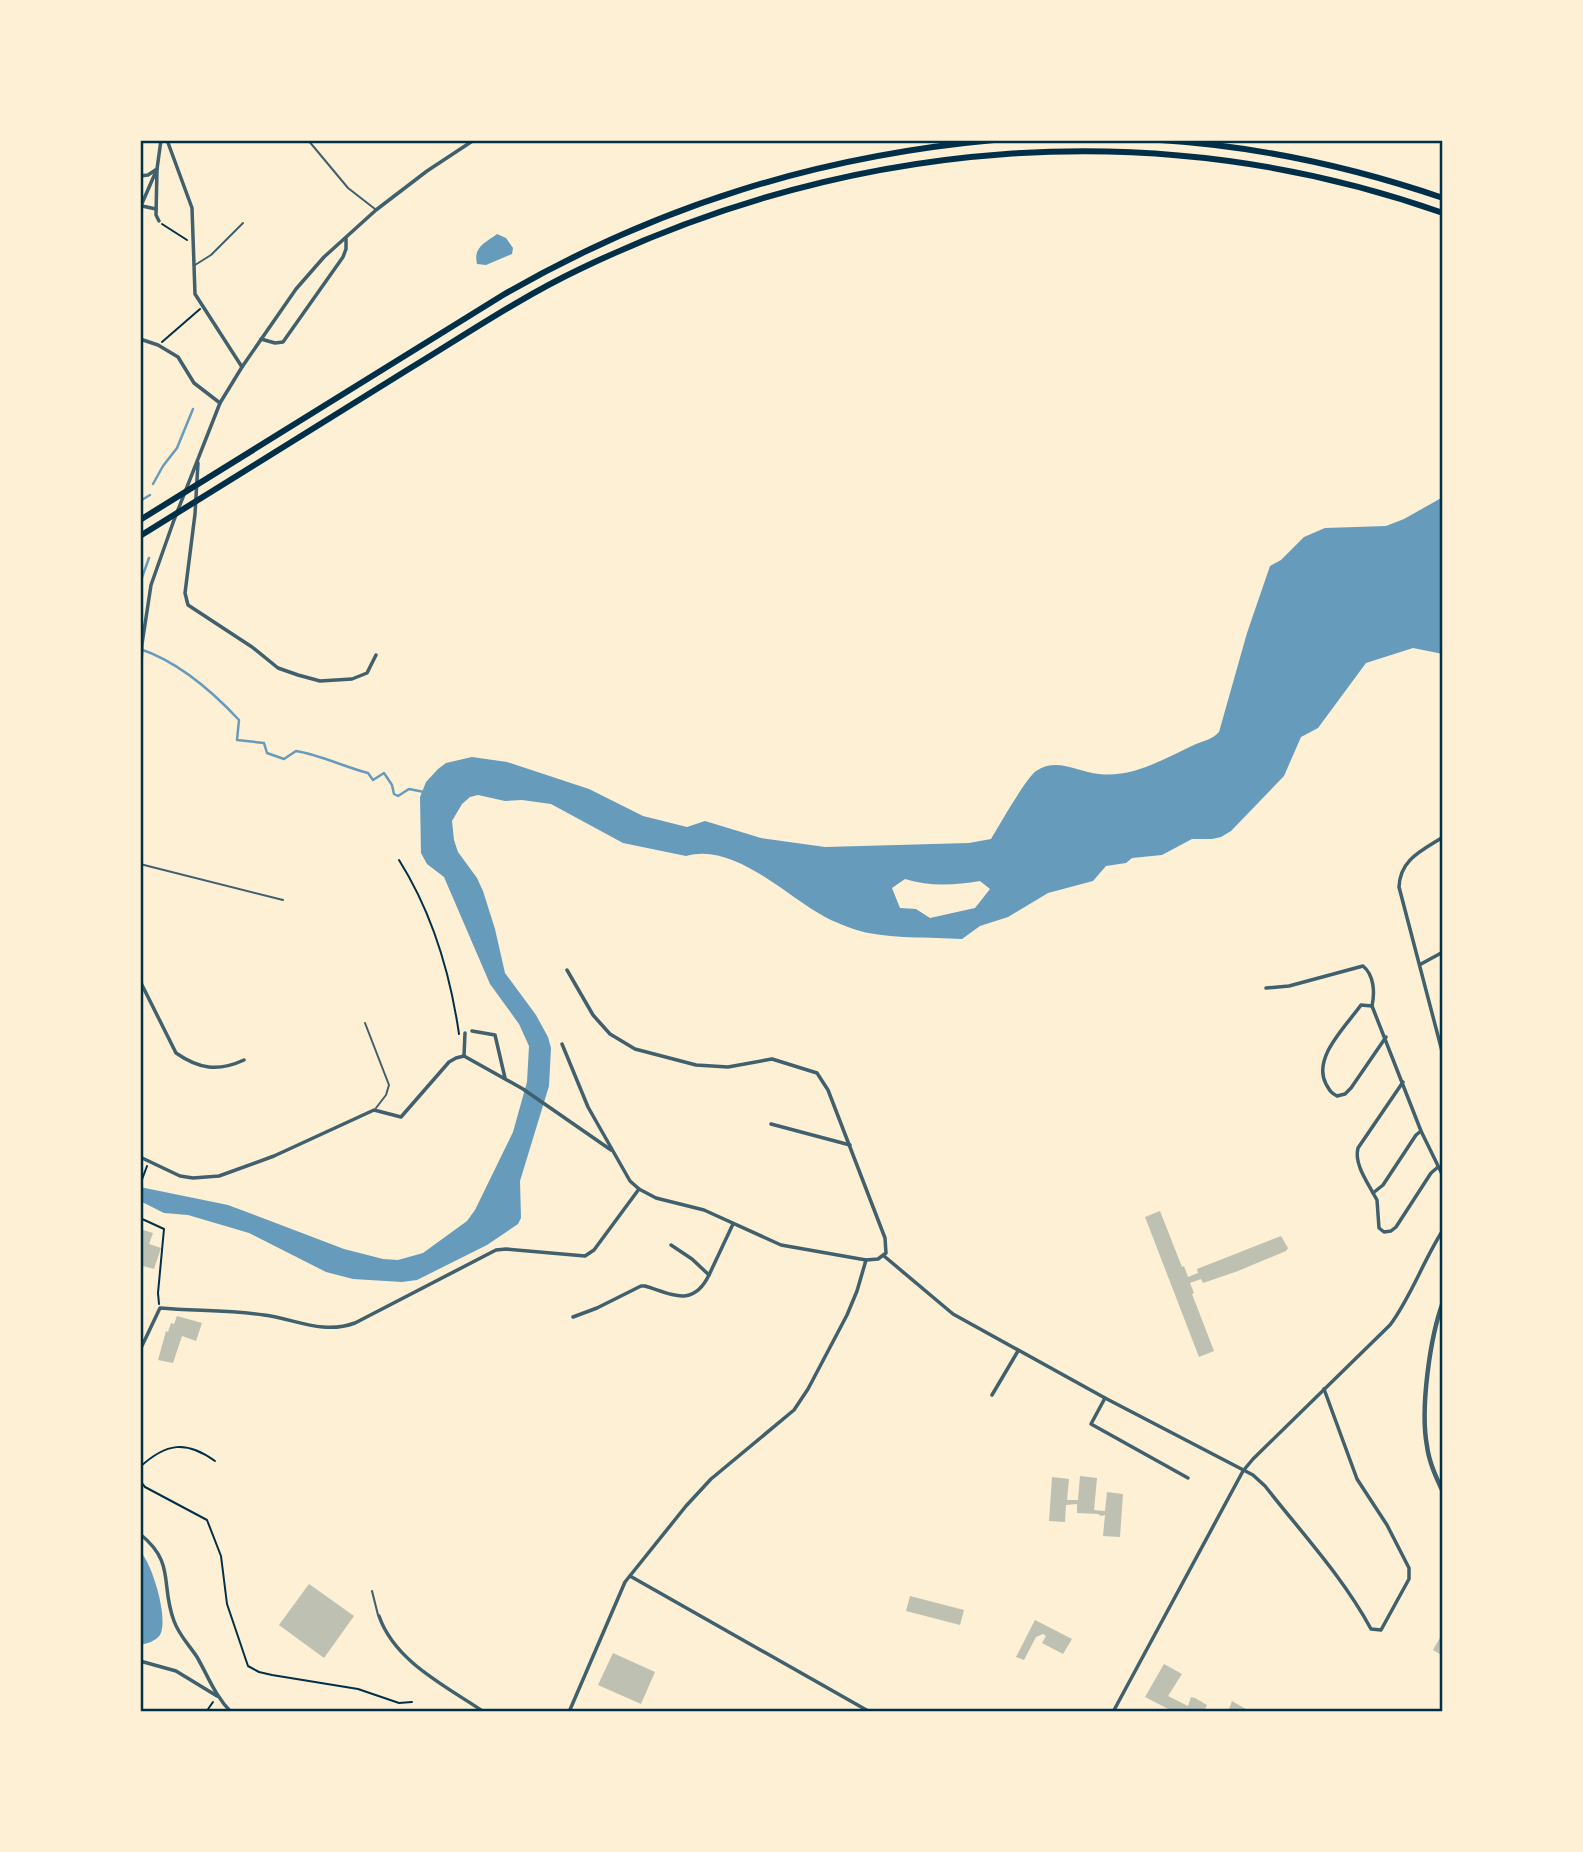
<svg xmlns="http://www.w3.org/2000/svg" width="1583" height="1852" font-family="'Nunito Sans',sans-serif">
	<style>
		.water { fill: #669bbc; fill-rule: evenodd }
		.lines { fill: none; stroke-linecap: round; stroke-linejoin: round }
		.stream { stroke: #669bbc; stroke-width: 2.5 }
		.building { fill: #bec0b2 }
		.path { stroke: #003049; stroke-width: 2 }
		.service { stroke: #3f606c; stroke-width: 2 }
		.minor { stroke: #3f606c; stroke-width: 3.5 }
		.tertiary { stroke: #3f606c; stroke-width: 4.5 }
		.motorway { stroke: #003049; stroke-width: 6 }
		.neatline { fill: none; stroke: #003049; stroke-width: 2.5 }
	</style>
	<rect width="100%" height="100%" fill="#fdf0d5"/>
	<!-- water -->
	<g class="water">
		<path d="M 497,234 L 506,238 L 513,248 L 512,254 L 486,265 L 477,264 C 473,247 485,243 497,234 Z"/>
		<path d="M 1443,497 L 1443,654 L 1413,648 L 1366,663 L 1318,728 L 1301,737 L 1284,776 L 1231,831 L 1221,837 L 1212,839 L 1192,839 L 1162,855 L 1132,858 L 1126,863 L 1106,866 L 1093,881 L 1048,893 L 1008,917 L 980,926 L 962,939 C 930,937 890,939 860,931 C 849,928 835,922 825,917 C 786,896 734,842 686,856 L 623,843 L 551,804 L 522,800 L 505,801 L 478,795 L 470,797 L 462,804 L 452,821 L 454,840 L 458,852 L 477,878 L 483,891 L 495,929 L 505,973 L 536,1015 L 548,1037 L 551,1048 L 549,1086 L 520,1181 L 521,1218 L 518,1224 L 487,1245 L 417,1280 L 402,1282 L 353,1279 L 326,1272 L 249,1233 L 188,1215 L 164,1213 L 140,1201 L 140,1187 L 228,1205 L 344,1249 L 383,1259 L 398,1260 L 423,1253 L 467,1221 L 475,1210 L 513,1132 L 527,1082 L 529,1046 L 519,1024 L 490,984 L 444,877 L 427,864 L 421,853 L 420,797 L 426,782 L 438,769 L 446,763 L 472,757 L 507,762 L 589,789 L 643,816 L 687,827 L 705,821 L 761,838 L 825,847 L 969,843 L 991,839 C 999,826 1026,778 1036,771 C 1057,757 1077,772 1099,774 C 1134,778 1165,758 1196,744 C 1206,740 1211,740 1219,732 L 1247,633 L 1270,566 L 1281,560 L 1304,537 L 1325,528 L 1386,526 L 1404,519 ZM 905,879 C 930,887 955,885 980,881 L 990,889 L 975,908 L 930,918 L 916,909 L 900,908 L 892,888 Z"/>
		<path d="M 140,1551 C 152,1563 169,1619 160,1635 C 156,1641 146,1644 140,1645 Z"/>
	</g>
	<g class="lines">
		<!-- stream -->
		<g class="stream">
			<path d="M 153,484 L 163,466 L 177,448 L 193,409"/>
			<path d="M 140,501 L 150,495"/>
			<path d="M 140,583 L 149,558"/>
			<path d="M 140,649 C 179,662 212,691 239,720 L 237,740 L 264,743 L 267,753 L 284,759 L 296,751 C 321,755 344,767 368,773 L 373,780 L 384,773 L 392,785 L 394,794 L 398,796 L 409,789 L 424,792"/>
		</g>
	</g>
	<!-- building -->
	<g class="building">
		<path d="M 1160,1211 L 1182,1267 L 1184,1266 L 1188,1277 L 1198,1273 L 1197,1269 L 1281,1236 L 1288,1248 L 1286,1251 L 1238,1271 L 1203,1283 L 1201,1279 L 1190,1283 L 1194,1293 L 1192,1294 L 1214,1351 L 1199,1357 L 1145,1217 Z"/>
		<path d="M 140,1229 L 153,1233 L 149,1244 L 161,1248 L 154,1269 L 143,1266 L 141,1272 Z"/>
		<path d="M 177,1316 L 202,1323 L 196,1341 L 182,1336 L 173,1363 L 158,1360 L 166,1331 L 168,1332 L 171,1323 L 174,1324 Z"/>
		<path d="M 1080,1476 L 1097,1478 L 1094,1510 L 1105,1511 L 1107,1492 L 1123,1494 L 1120,1537 L 1103,1536 L 1105,1515 L 1101,1516 L 1098,1514 L 1077,1513 L 1077,1504 L 1066,1505 L 1065,1522 L 1049,1521 L 1052,1477 L 1069,1479 L 1067,1500 L 1078,1500 Z"/>
		<path d="M 309,1584 L 354,1616 L 324,1658 L 279,1625 Z"/>
		<path d="M 910,1596 L 964,1610 L 960,1625 L 906,1611 Z"/>
		<path d="M 1035,1620 L 1072,1639 L 1063,1654 L 1042,1643 L 1046,1636 L 1043,1634 L 1036,1637 L 1024,1660 L 1016,1657 Z"/>
		<path d="M 1441,1636 L 1443,1637 L 1443,1656 L 1433,1650 Z"/>
		<path d="M 613,1653 L 655,1672 L 641,1704 L 598,1685 Z"/>
		<path d="M 1164,1664 L 1182,1674 L 1168,1696 L 1188,1706 L 1191,1697 L 1195,1698 L 1207,1705 L 1204,1711 L 1174,1712 L 1145,1697 Z"/>
		<path d="M 1232,1701 L 1251,1712 L 1228,1712 Z"/>
	</g>
	<g class="lines">
		<!-- path -->
		<g class="path">
			<path d="M 162,224 L 187,240"/>
			<path d="M 162,342 L 200,309"/>
			<path d="M 399,860 C 433,914 450,972 459,1034"/>
			<path d="M 140,1185 L 147,1166"/>
			<path d="M 140,1218 L 164,1229 L 158,1293 L 159,1304"/>
			<path d="M 140,1467 C 166,1443 186,1440 215,1461"/>
			<path d="M 140,1481 L 145,1487 L 207,1520 L 221,1556 L 227,1604 L 248,1666 L 259,1672 L 272,1675 L 358,1689 L 399,1703 L 412,1702"/>
			<path d="M 206,1712 L 213,1702"/>
		</g>
		<!-- service -->
		<g class="service">
			<path d="M 308,140 L 348,188 L 375,209"/>
			<path d="M 195,265 L 211,255 L 243,223"/>
			<path d="M 140,864 L 283,900"/>
			<path d="M 365,1023 L 389,1085 L 386,1095 L 376,1108"/>
			<path d="M 372,1591 L 378,1615"/>
		</g>
		<!-- minor -->
		<g class="minor">
			<path d="M 167,140 L 192,208 L 195,294 L 242,367"/>
			<path d="M 140,176 L 148,175 L 157,169 L 161,140"/>
			<path d="M 142,206 L 156,209"/>
			<path d="M 140,208 L 157,169 L 156,215 L 159,221"/>
			<path d="M 140,339 L 158,345 L 178,357 L 194,383 L 220,403"/>
			<path d="M 261,339 L 275,343 L 283,342 L 343,257 L 346,249 L 346,238"/>
			<path d="M 198,463 L 195,514 L 185,593 L 188,605 L 252,647 L 278,668 L 298,675 L 320,681 L 352,679 L 367,673 L 376,655"/>
			<path d="M 140,685 L 142,644 L 151,585 L 174,520 L 220,403 L 242,367 L 296,289 L 324,257 L 376,210 L 427,171 L 474,140"/>
			<path d="M 1443,837 C 1423,850 1400,859 1399,887 L 1443,1055"/>
			<path d="M 1421,964 L 1443,952"/>
			<path d="M 140,981 L 176,1053 C 199,1069 218,1072 244,1060"/>
			<path d="M 1266,988 L 1289,986 L 1363,966 C 1374,975 1375,992 1372,1006 L 1421,1131 L 1443,1176"/>
			<path d="M 1372,1006 L 1361,1005 C 1346,1026 1312,1058 1326,1084 C 1330,1091 1331,1093 1337,1096 L 1345,1094 L 1351,1088 L 1386,1037"/>
			<path d="M 472,1031 L 495,1035 L 505,1078"/>
			<path d="M 562,1044 L 588,1107 L 630,1181 L 639,1189 L 656,1198 L 704,1210 L 781,1245 L 866,1260 L 878,1259 L 886,1253 L 885,1238 L 828,1090 L 817,1073 L 772,1059 L 728,1067 L 696,1065 L 635,1049 L 610,1034 L 593,1015 L 567,970"/>
			<path d="M 464,1056 L 465,1033"/>
			<path d="M 771,1124 L 850,1145"/>
			<path d="M 1421,1131 L 1416,1135 L 1383,1185 L 1373,1193 L 1377,1200 L 1379,1228 L 1384,1232 L 1391,1231 L 1396,1227 L 1431,1173 L 1438,1167"/>
			<path d="M 140,1157 L 180,1176 L 193,1178 L 219,1176 L 274,1156 L 374,1110 L 401,1117 L 449,1062 L 456,1058 L 464,1056 L 523,1089 L 611,1150"/>
			<path d="M 1373,1193 C 1366,1180 1354,1163 1358,1148 L 1403,1082"/>
			<path d="M 884,1256 L 953,1314 L 1105,1398 L 1253,1475 L 1265,1486 C 1301,1532 1343,1577 1371,1629 L 1381,1630 L 1409,1579 L 1409,1568 L 1387,1525 L 1357,1479 L 1324,1389"/>
			<path d="M 709,1275 L 733,1224"/>
			<path d="M 573,1317 L 597,1308 L 641,1286 L 645,1286 C 672,1294 693,1308 709,1275 L 692,1259 L 671,1245"/>
			<path d="M 140,1350 L 160,1308 C 194,1311 230,1310 264,1315 C 295,1319 323,1335 355,1323 L 496,1250 L 506,1249 L 585,1256 L 594,1250 L 639,1189"/>
			<path d="M 992,1395 L 1018,1351"/>
			<path d="M 1105,1398 L 1091,1424 L 1188,1478"/>
			<path d="M 140,1534 C 176,1563 160,1584 174,1621 C 179,1635 189,1645 197,1657 C 208,1676 215,1696 231,1712"/>
			<path d="M 630,1576 L 870,1712"/>
			<path d="M 379,1616 C 395,1662 446,1686 484,1712"/>
			<path d="M 140,1661 L 176,1671 L 217,1696"/>
			<path d="M 569,1712 L 625,1582 L 686,1506 L 711,1479 L 794,1410 L 808,1389 L 847,1315 L 857,1291 L 866,1260"/>
			<path d="M 1113,1712 L 1243,1471 L 1253,1459 L 1390,1325 C 1411,1297 1423,1261 1443,1230"/>
		</g>
		<!-- tertiary -->
		<path class="tertiary" d="M 1443,1302 C 1430,1337 1420,1409 1427,1446 C 1429,1462 1436,1477 1443,1492"/>
		<!-- motorway -->
		<g class="motorway">
			<path d="M 1160,140 C 1256,146 1352,167 1443,198"/>
			<path d="M 140,520 L 503,295 C 657,206 818,156 994,140"/>
			<path d="M 140,536 C 228,482 316,427 404,372 C 462,337 519,298 580,269 C 853,138 1156,112 1443,213"/>
		</g>
	</g>
	<!-- border -->
	<rect width="1583" height="1852" fill="none" stroke="#fdf0d5" stroke-width="284"/>
	<rect x="142" y="142" width="1299" height="1568" class="neatline"/>
</svg>
